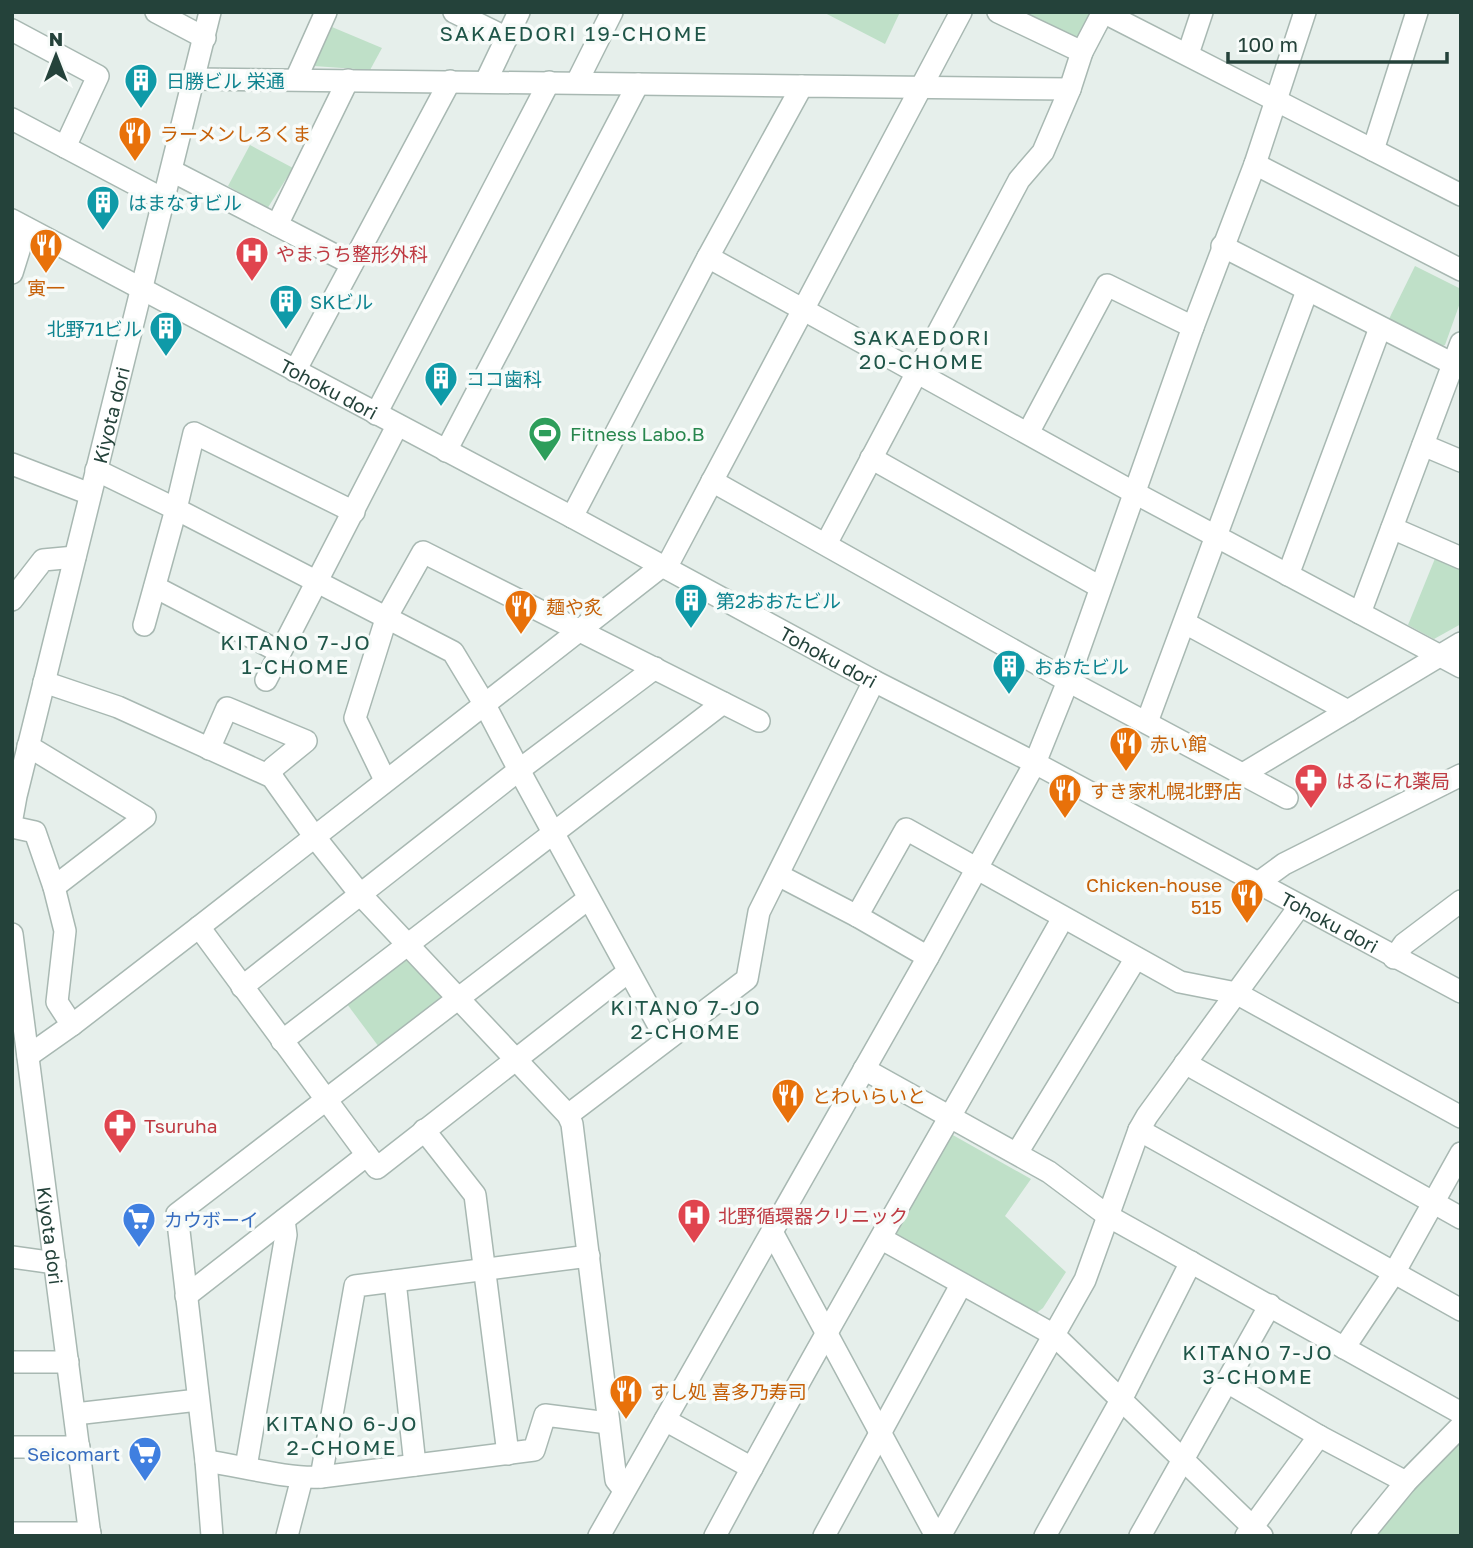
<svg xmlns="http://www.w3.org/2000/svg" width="1473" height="1548" font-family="'Golos Text','Noto Sans JP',sans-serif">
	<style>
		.green { fill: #bfe0c8 }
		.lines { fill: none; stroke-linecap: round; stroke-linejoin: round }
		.minor-casing { stroke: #a8b8b2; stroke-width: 24 }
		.minor { stroke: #fff; stroke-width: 21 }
		.labels { text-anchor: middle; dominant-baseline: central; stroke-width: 7; stroke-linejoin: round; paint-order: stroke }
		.culture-label { font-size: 19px; fill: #0d838f; stroke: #f7fbf9; text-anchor: start }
		.food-label { font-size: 19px; fill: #c56008; stroke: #f7fbf9; text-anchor: start }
		.health-label { font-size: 19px; fill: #be3a42; stroke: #f7fbf9; text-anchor: start }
		.street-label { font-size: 19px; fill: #24423a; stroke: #f7fbf9 }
		.leisure-label { font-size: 19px; fill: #27864d; stroke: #f7fbf9; text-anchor: start }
		.shop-label { font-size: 19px; fill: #366cbe; stroke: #f7fbf9; text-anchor: start }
		.neighbourhood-label { font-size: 21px; letter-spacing: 2px; fill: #1f5548; stroke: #f7fbf9 }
	</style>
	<rect width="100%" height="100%" fill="#e6efeb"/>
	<!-- green -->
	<g class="green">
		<path d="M 823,12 L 900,12 L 885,44 Z"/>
		<path d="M 1007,12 L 1090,12 L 1074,47 Z"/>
		<path d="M 332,27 L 382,48 L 370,70 L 314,66 Z"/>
		<path d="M 250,145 L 293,168 L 267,209 L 228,186 Z"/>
		<path d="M 1415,266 L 1461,289 L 1461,300 L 1445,345 L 1440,347 L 1389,319 Z"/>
		<path d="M 1436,556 L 1461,566 L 1461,624 L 1434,639 L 1408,625 Z"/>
		<path d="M 404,960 L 412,960 L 441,993 L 441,1000 L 379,1047 L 347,1004 Z"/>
		<path d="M 951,1134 L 1031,1179 L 1005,1216 L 1066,1272 L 1043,1308 L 1035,1314 L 895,1236 Z"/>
		<path d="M 1461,1434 L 1461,1536 L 1368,1536 Z"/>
	</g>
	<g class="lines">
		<defs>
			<g id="minor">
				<path d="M 156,12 L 205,38"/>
				<path d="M 454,12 L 507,38"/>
				<path d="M 998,12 L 1082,52"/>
				<path d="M 1103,12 L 1461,195"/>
				<path d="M 12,30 L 98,76 L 65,147"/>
				<path d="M 1188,54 L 1202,12"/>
				<path d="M 195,79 L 802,86"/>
				<path d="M 296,79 L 326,12"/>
				<path d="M 486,81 L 519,12"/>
				<path d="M 577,82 L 612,12"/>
				<path d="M 12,119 L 165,200"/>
				<path d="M 1373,150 L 1417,12"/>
				<path d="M 1255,164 L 1461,270"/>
				<path d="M 172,171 L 352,264"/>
				<path id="s1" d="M 12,220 L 572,517 L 874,681 L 1035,763 L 1461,992"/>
				<path d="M 277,225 L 348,80"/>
				<path d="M 1222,246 L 1461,368"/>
				<path d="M 708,257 L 1133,492 L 1461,667"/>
				<path d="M 12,273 L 26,228"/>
				<path d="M 295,371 L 450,81"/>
				<path d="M 376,414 L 549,82"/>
				<path d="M 1028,433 L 1107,285 L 1193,327"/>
				<path d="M 1423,445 L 1461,461"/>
				<path d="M 446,451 L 638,84"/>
				<path d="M 871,458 L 1100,587"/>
				<path d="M 12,464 L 90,494"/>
				<path d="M 96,470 L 176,509 L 453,652 L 485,705 L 519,770 L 666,1039"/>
				<path d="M 712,481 L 1068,681 L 1287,798"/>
				<path d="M 572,517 L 708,257 L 802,86 L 1070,89 L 1082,52 L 1103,12"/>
				<path d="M 1392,528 L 1461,558"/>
				<path d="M 826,544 L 1019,180 L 1043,152 L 1070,89"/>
				<path d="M 666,568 L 961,12"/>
				<path d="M 1288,575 L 1380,328"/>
				<path d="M 155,587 L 280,652"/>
				<path d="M 12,600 L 43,560 L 75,557"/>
				<path d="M 1360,613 L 1461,343"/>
				<path d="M 1185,623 L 1348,711"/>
				<path d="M 144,625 L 176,509 L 194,433 L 354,512"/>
				<path d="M 266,680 L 397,426"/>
				<path d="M 44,682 L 118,707 L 272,777 L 314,836 L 360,894 L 568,1115 L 572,1124 L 616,1480 L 624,1490"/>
				<path d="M 1147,722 L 1307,291"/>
				<path d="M 28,746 L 145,817 L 54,887"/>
				<path d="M 209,749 L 227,708 L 306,741 L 273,768 L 272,777"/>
				<path d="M 1243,774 L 1461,643"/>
				<path d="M 385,780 L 355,718 L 387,616 L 423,552 L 759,721"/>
				<path id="s2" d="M 12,818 L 16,796 L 210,12"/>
				<path d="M 12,827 L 35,832 L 54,887 L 65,931 L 57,1002 L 72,1025"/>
				<path d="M 778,875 L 857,916 L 928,957"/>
				<path d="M 1258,883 L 1284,864 L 1461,775"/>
				<path d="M 857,916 L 906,829 L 1180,982 L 1236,993 L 1461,1117"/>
				<path d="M 199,927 L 367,1155"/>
				<path id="s3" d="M 12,934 L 90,1536"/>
				<path d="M 1394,958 L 1404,944 L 1461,901"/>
				<path d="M 242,987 L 519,770 L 655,668"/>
				<path d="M 282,1041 L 723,703"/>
				<path d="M 28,1056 L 72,1025 L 199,927 L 662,566"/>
				<path d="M 1185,1063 L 1461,1218"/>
				<path d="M 864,1069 L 1049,1172 L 1108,1216 L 1461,1413"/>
				<path d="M 568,1115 L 747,979 L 759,912 L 874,681"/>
				<path d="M 424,1130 L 475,1195 L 508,1454"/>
				<path d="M 1139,1130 L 1461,1310"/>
				<path d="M 1017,1153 L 1136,958"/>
				<path d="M 772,1232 L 936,1536"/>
				<path d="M 882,1239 L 1054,1335 L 1262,1536"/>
				<path d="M 12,1257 L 55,1263"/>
				<path d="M 395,1281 L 415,1465"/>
				<path d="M 186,1296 L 367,1155 L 377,1168 L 628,972"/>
				<path d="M 1344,1348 L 1394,1273 L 1461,1153"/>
				<path d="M 12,1362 L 68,1362"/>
				<path d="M 1227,1382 L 1319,1436 L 1406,1482"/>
				<path d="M 75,1414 L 198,1400"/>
				<path d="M 665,1420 L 752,1468"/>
				<path d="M 12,1447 L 79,1447"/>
				<path d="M 206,1461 C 242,1466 286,1479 321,1477 L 534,1450 L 545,1415 L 608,1423"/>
				<path d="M 246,1467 L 286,1235 L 284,1220"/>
				<path d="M 321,1477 L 355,1286 L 589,1256"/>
				<path d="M 12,1533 L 90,1533"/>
				<path d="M 212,1536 L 206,1461 L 177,1214 L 588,899"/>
				<path d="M 287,1536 L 302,1478"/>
				<path d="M 599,1536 L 928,957 L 1035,763 L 1068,681 L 1193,327 L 1255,164 L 1305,12"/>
				<path d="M 715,1536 C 827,1327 947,1124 1063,918"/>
				<path d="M 824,1536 L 961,1285"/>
				<path d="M 940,1536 L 1085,1280 L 1139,1130 L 1147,1116 L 1299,907"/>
				<path d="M 1045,1536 L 1121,1400 L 1191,1262"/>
				<path d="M 1140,1536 L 1270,1305"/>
				<path d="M 1246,1536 L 1319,1436"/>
				<path d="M 1362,1536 L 1406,1482 L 1461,1426"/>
			</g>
		</defs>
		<!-- minor casing -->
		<use href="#minor" class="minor-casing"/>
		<!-- minor -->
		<use href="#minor" class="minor"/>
	</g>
	<!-- icons -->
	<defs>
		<symbol id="building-pin" viewBox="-11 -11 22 30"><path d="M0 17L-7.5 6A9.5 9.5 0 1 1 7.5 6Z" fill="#0f9aa8" stroke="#f7fbf9"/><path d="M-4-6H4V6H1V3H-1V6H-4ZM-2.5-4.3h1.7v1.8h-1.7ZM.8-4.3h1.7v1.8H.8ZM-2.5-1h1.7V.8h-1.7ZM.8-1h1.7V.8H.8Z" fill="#fff"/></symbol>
		<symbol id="restaurant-pin" viewBox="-11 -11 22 30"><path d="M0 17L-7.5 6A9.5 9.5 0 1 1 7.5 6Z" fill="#e8710a" stroke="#f7fbf9"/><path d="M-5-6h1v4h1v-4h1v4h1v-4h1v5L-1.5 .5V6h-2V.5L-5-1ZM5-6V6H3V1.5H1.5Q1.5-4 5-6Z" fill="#fff"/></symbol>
		<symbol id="hospital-pin" viewBox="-11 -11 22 30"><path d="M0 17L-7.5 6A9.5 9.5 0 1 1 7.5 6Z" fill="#e0444e" stroke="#f7fbf9"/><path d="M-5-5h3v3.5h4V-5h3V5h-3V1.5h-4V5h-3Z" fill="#fff"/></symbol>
		<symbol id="stadium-pin" viewBox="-11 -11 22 30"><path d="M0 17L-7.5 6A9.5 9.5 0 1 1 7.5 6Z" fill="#2e9e5b" stroke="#f7fbf9"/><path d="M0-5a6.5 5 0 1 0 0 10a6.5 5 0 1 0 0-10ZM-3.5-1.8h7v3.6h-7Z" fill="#fff"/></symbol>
		<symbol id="pharmacy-pin" viewBox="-11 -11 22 30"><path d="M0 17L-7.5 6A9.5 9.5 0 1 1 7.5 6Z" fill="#e0444e" stroke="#f7fbf9"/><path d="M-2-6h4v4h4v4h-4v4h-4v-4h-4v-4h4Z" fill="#fff"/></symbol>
		<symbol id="supermarket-pin" viewBox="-11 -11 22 30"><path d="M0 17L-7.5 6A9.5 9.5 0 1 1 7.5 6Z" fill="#3f7fe0" stroke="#f7fbf9"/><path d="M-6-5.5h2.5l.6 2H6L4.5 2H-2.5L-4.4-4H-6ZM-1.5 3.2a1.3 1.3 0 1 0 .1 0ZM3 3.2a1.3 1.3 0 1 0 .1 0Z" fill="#fff"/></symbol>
	</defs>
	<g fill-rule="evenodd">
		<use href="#building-pin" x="122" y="61" width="38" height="52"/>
		<use href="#restaurant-pin" x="116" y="114" width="38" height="52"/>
		<use href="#building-pin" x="84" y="183" width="38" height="52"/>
		<use href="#restaurant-pin" x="27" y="226" width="38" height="52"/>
		<use href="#hospital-pin" x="233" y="234" width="38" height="52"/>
		<use href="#building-pin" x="267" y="282" width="38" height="52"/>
		<use href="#building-pin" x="147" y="309" width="38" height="52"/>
		<use href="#building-pin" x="422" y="359" width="38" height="52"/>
		<use href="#stadium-pin" x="526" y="414" width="38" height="52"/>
		<use href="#building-pin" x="672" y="581" width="38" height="52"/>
		<use href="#restaurant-pin" x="502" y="587" width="38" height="52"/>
		<use href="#building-pin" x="990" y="647" width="38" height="52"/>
		<use href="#restaurant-pin" x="1107" y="724" width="38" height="52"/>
		<use href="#pharmacy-pin" x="1292" y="761" width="38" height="52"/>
		<use href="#restaurant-pin" x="1046" y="771" width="38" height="52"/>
		<use href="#restaurant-pin" x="1228" y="876" width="38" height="52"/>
		<use href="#restaurant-pin" x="769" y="1076" width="38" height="52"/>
		<use href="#pharmacy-pin" x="101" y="1106" width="38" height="52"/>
		<use href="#hospital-pin" x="675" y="1196" width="38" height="52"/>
		<use href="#supermarket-pin" x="120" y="1200" width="38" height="52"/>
		<use href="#restaurant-pin" x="607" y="1372" width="38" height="52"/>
		<use href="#supermarket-pin" x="126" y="1434" width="38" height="52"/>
	</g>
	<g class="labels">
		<!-- culture labels -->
		<g class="culture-label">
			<text x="166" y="80">日勝ビル 栄通</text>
			<text x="128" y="202">はまなすビル</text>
			<text x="310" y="301">SKビル</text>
			<text x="142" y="328" text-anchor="end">北野71ビル</text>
			<text x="466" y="378">ココ歯科</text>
			<text x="716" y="600">第2おおたビル</text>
			<text x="1034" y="666">おおたビル</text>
		</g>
		<!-- food labels -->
		<g class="food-label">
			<text x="160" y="133">ラーメンしろくま</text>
			<text x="46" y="287" text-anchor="middle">寅一</text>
			<text x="546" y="606">麺や炙</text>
			<text x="1150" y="743">赤い館</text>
			<text x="1090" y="790">すき家札幌北野店</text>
			<text x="1222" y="884" text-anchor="end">Chicken-house<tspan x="1222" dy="22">515</tspan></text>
			<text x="812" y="1095">とわいらいと</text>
			<text x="650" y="1391">すし処 喜多乃寿司</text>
		</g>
		<!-- health labels -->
		<g class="health-label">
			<text x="276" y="253">やまうち整形外科</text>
			<text x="1336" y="780">はるにれ薬局</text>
			<text x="144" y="1125">Tsuruha</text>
			<text x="718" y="1215">北野循環器クリニック</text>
		</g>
		<!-- street labels -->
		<g class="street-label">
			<text stroke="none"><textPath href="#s1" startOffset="359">Tohoku dori</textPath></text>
			<text stroke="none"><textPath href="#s2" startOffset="415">Kiyota dori</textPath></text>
			<text stroke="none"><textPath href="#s1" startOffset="926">Tohoku dori</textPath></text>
			<text stroke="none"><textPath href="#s1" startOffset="1493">Tohoku dori</textPath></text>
			<text stroke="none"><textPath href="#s3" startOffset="304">Kiyota dori</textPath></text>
		</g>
		<!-- leisure labels -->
		<g class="leisure-label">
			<text x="570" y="433">Fitness Labo.B</text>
		</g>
		<!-- shop labels -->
		<g class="shop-label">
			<text x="164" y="1219">カウボーイ</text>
			<text x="120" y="1453" text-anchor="end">Seicomart</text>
		</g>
		<!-- neighbourhood labels -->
		<g class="neighbourhood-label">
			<text x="574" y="33">SAKAEDORI 19-CHOME</text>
			<text x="922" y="337">SAKAEDORI<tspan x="922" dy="24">20-CHOME</tspan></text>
			<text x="296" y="642">KITANO 7-JO<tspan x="296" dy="24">1-CHOME</tspan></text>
			<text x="686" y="1007">KITANO 7-JO<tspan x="686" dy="24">2-CHOME</tspan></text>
			<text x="1258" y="1352">KITANO 7-JO<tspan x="1258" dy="24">3-CHOME</tspan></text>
			<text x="342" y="1423">KITANO 6-JO<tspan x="342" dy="24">2-CHOME</tspan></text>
		</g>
	</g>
	<!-- border -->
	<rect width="1473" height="1548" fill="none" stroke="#24423a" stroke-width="28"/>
	<!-- north arrow -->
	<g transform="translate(56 56)" stroke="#f7fbf9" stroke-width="5" paint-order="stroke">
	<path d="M0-5L12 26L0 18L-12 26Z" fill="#24423a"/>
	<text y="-10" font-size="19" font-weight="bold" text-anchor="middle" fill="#24423a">N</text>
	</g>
	<!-- scale -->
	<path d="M1228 52v10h219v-10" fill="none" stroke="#24423a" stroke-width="3.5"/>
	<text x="1238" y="52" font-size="21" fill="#24423a" stroke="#f7fbf9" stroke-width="5" paint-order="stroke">100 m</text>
</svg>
